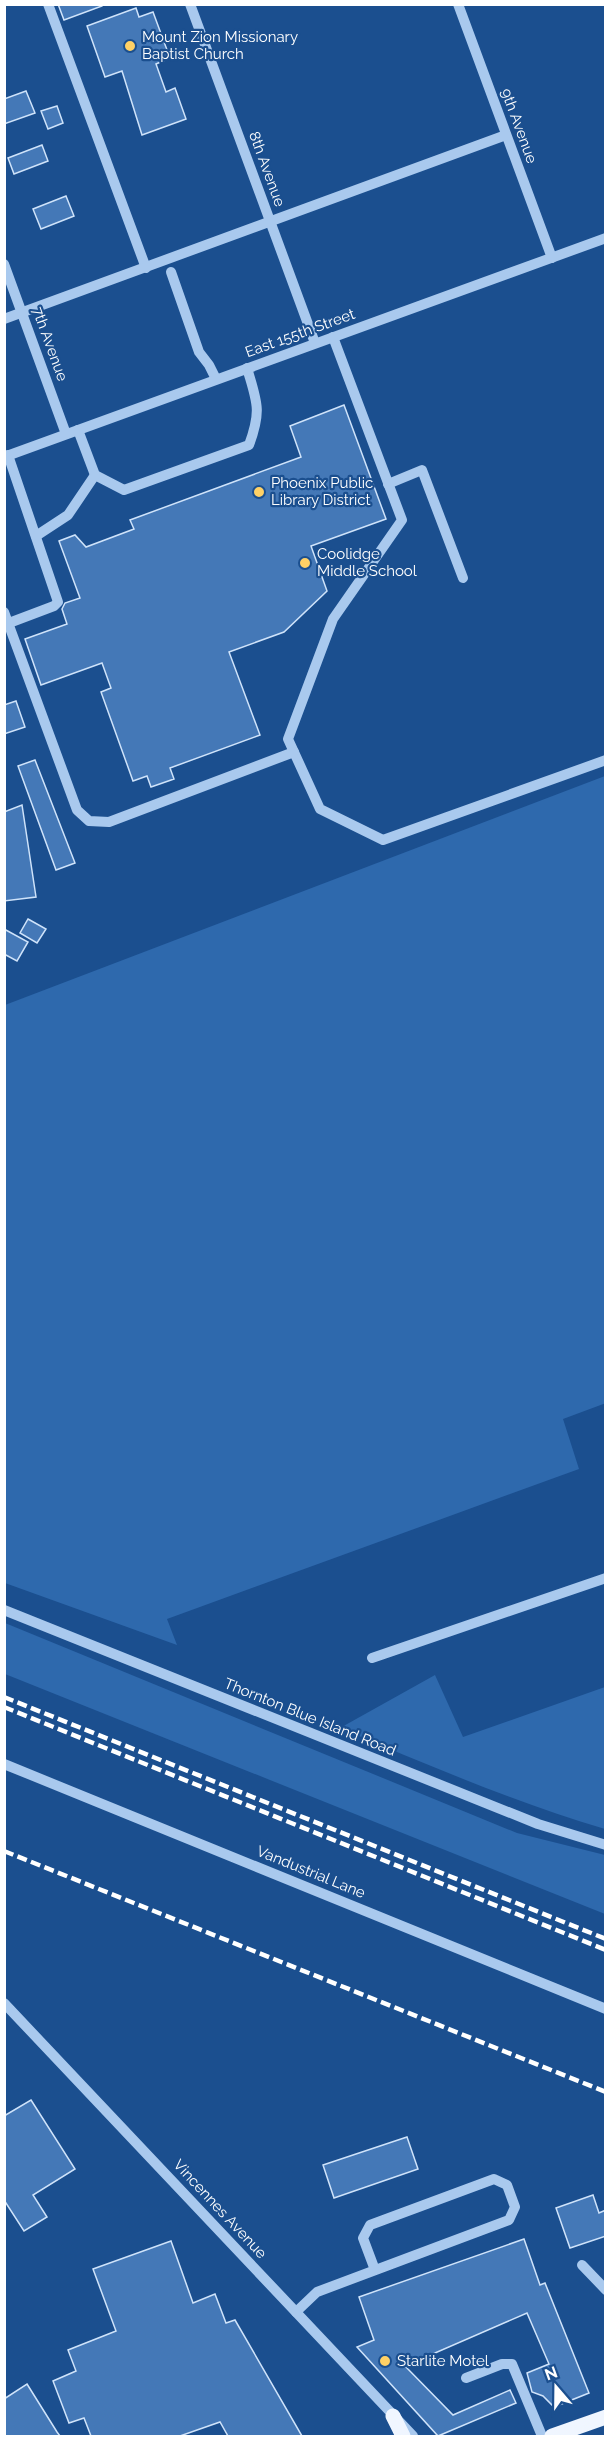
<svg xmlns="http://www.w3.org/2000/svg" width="610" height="2441" font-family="Raleway,sans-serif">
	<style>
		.green { fill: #2e69ad }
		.building { fill: #4478b7; stroke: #cfe3fa; stroke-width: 1.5 }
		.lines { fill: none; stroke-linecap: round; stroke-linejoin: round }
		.minor { stroke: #a9c9ee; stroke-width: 10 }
		.major { stroke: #f0f6ff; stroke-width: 15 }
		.rail { stroke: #fff; stroke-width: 4.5; stroke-dasharray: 10 4.5; stroke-linecap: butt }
		.poi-dot { fill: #ffd166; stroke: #1b4f8f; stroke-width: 2 }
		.labels { text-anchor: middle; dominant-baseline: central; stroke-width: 4.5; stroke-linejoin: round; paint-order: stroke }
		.poi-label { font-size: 15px; fill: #fff; stroke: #1b4f8f; text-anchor: start }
		.street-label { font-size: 15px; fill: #fff; stroke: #1b4f8f }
	</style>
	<rect width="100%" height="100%" fill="#1b4f8f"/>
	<!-- green -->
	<g class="green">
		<path d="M 605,776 L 606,1403 L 563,1419 L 579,1469 L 167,1619 L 177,1645 L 5,1583 L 5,1005 Z"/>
		<path d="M 5,1623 L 517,1833 L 605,1855 L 605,1914 L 5,1674 Z"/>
		<path d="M 435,1675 L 463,1737 L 605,1687 L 605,1829 C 514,1802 428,1765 340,1728 Z"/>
	</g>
	<!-- building -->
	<g class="building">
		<path d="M 58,4 L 102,4 L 102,6 L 64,20 Z"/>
		<path d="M 136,8 L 139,17 L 153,12 L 170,58 L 156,64 L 166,92 L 175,88 L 186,119 L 142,135 L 122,71 L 105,77 L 87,26 Z"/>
		<path d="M 26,91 L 35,113 L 4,124 L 4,99 Z"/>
		<path d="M 57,106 L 63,123 L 48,129 L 41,111 Z"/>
		<path d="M 42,145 L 48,161 L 14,174 L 8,158 Z"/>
		<path d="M 66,196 L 74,216 L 41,229 L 33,209 Z"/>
		<path d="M 344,405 L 386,519 L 311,546 L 327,591 L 284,632 L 229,652 L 260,735 L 170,768 L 174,779 L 151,787 L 147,776 L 133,781 L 101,692 L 111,688 L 102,663 L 41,685 L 25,639 L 67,624 L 62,609 L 65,603 L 80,598 L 59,541 L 75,535 L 86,547 L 134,529 L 130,520 L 301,457 L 290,426 Z"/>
		<path d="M 16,701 L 25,727 L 4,734 L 4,705 Z"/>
		<path d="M 35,760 L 75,863 L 56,870 L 18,766 Z"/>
		<path d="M 22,805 L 36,897 L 4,901 L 4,812 Z"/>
		<path d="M 28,919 L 46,929 L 37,943 L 20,933 Z"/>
		<path d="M 4,929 L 28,942 L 17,961 L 4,954 Z"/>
		<path d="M 31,2100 L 75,2169 L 33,2195 L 47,2217 L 24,2231 L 4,2200 L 4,2116 Z"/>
		<path d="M 407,2137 L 418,2169 L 334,2198 L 323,2165 Z"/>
		<path d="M 593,2195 L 599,2213 L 606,2210 L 606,2236 L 570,2248 L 556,2208 Z"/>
		<path d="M 524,2239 L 540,2285 L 545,2283 L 589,2393 L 554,2407 L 543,2396 L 532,2392 L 527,2373 L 549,2364 L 527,2313 L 405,2366 L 453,2415 L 510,2390 L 516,2403 L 438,2436 L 357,2347 L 374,2340 L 359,2297 Z"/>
		<path d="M 171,2241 L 193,2303 L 215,2294 L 226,2323 L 235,2320 L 302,2436 L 228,2436 L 220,2422 L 180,2436 L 91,2436 L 84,2418 L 69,2423 L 53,2381 L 76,2371 L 68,2350 L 116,2331 L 93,2269 Z"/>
		<path d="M 27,2384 L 57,2432 L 60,2436 L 4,2436 L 4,2399 Z"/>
	</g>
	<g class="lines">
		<!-- minor -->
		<g class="minor">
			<path d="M 48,4 L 146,268"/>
			<path d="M 190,4 L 315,343"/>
			<path d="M 458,4 L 552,258"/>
			<path d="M 4,264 L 66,434"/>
			<path d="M 171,272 L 199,352 L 209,365 L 216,379"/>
			<path d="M 4,319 L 506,135"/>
			<path d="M 333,337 L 402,520 L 333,619 L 288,739 L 320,809 L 383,840 L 606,760"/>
			<path d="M 78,430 L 95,475 L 124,490 L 249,445 C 262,410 257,402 247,368"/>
			<path d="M 8,455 L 58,602 L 54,606 L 9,623"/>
			<path d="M 4,457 L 606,238"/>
			<path d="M 388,484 L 422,470 L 463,578"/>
			<path d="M 36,536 L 68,515 L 95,475"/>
			<path d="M 4,612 L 77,810 L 89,821 L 109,822 L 294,752"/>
			<path d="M 4,1610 L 538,1824 L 606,1845"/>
			<path d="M 372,1658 L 606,1578"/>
			<path d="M 4,1764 L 606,2009"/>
			<path d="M 4,2003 L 413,2436"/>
			<path d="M 582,2265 L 606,2290"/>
			<path d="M 296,2312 L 317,2292 L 509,2220 L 515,2207 L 507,2185 L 494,2179 L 370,2225 L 363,2238 L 375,2270"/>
			<path d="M 466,2378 L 502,2364 L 512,2364 L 542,2436"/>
		</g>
		<!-- major -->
		<g class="major">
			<path d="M 393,2416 L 403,2436"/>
			<path d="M 552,2436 L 606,2417"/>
		</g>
		<!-- rail -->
		<g class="rail">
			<path d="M 4,1697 L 606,1939"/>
			<path d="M 4,1707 L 606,1950"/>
			<path d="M 4,1851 L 606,2092"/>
		</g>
	</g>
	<!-- markers -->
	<g class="poi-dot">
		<circle cx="130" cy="46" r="6"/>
		<circle cx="259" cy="492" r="6"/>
		<circle cx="305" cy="563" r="6"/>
		<circle cx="385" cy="2361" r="6"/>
	</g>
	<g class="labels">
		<!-- poi labels -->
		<g class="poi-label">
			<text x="142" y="37">Mount Zion Missionary<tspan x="142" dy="17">Baptist Church</tspan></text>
			<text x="271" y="483">Phoenix Public<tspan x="271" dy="17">Library District</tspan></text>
			<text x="317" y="554">Coolidge<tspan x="317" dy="17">Middle School</tspan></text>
			<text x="397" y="2361">Starlite Motel</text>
		</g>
		<!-- street labels -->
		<g class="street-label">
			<text transform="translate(519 126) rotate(70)">9th Avenue</text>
			<text transform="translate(267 169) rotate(70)">8th Avenue</text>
			<text transform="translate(300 333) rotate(-20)">East 155th Street</text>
			<text transform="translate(50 344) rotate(70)">7th Avenue</text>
			<text transform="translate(310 1717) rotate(22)">Thornton Blue Island Road</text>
			<text transform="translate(311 1872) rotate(22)">Vandustrial Lane</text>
			<text transform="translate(220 2209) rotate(47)">Vincennes Avenue</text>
		</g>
	</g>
	<!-- border -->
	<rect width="610" height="2441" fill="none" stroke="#ffffff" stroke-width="12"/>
	<!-- north arrow -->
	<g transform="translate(556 2387) rotate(340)" stroke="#1b4f8f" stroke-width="4.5" paint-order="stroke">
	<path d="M0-4.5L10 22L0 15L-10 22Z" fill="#ffffff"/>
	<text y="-9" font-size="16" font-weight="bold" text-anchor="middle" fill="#ffffff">N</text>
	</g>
</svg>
